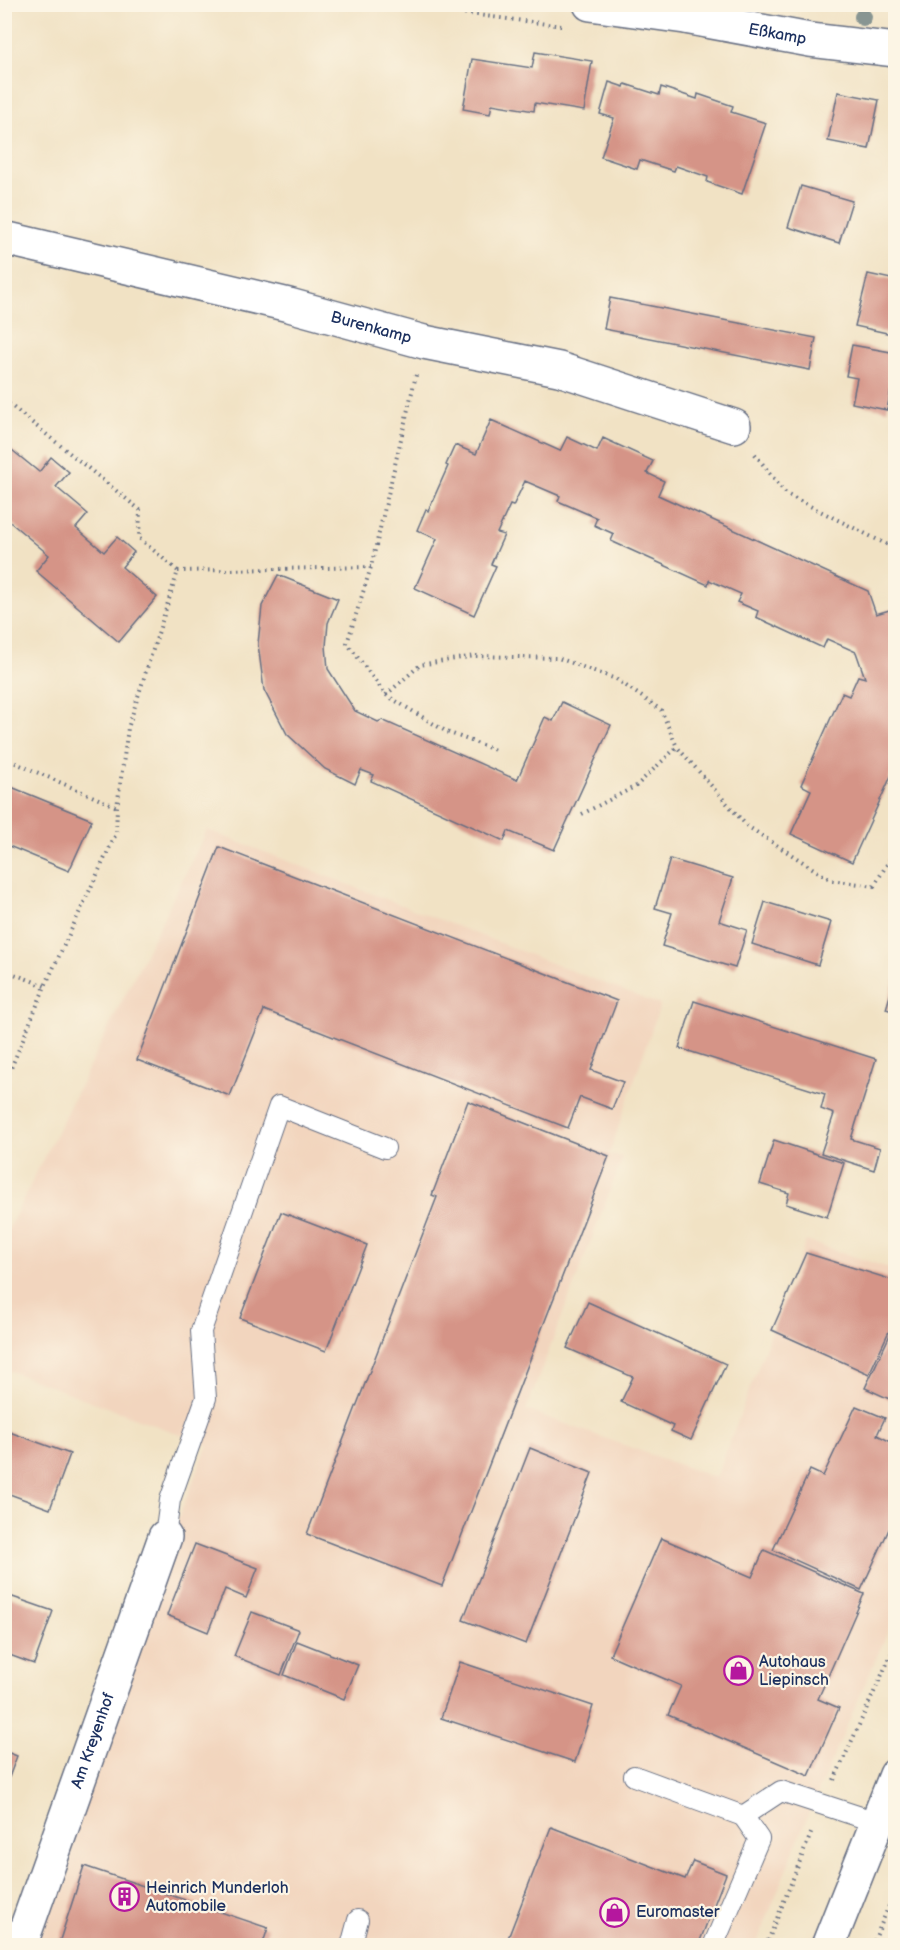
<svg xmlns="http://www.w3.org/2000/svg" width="900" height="1950" font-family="'Balsamiq Sans',sans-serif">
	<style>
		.built { fill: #f2d5be }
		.building { fill: #d59487 }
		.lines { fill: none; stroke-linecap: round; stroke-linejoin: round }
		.service-casing { stroke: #666e82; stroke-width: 22 }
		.minor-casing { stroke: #666e82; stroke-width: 36 }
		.tertiary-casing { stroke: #666e82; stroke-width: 36 }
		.path { stroke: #666e82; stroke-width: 4; stroke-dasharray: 1.5 4.5; stroke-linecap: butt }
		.service { stroke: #fff; stroke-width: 20 }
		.minor { stroke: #fff; stroke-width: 33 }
		.tertiary { stroke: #fff; stroke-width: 33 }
		.tree { fill: #889592 }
		.labels { text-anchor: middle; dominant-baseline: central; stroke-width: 4.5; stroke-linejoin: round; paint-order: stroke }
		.street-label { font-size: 16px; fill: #1b2f5e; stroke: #fcf5e5 }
		.poi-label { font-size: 16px; fill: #1b2f5e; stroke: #fcf5e5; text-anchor: start }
	</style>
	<rect width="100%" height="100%" fill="#fcf5e5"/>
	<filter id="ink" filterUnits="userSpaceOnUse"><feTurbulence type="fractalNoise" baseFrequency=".0167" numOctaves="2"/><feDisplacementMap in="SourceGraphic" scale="12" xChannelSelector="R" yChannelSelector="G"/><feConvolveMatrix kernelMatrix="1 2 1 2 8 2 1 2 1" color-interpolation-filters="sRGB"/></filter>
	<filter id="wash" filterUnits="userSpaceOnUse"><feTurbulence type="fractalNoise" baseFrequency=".008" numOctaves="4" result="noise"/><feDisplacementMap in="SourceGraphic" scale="24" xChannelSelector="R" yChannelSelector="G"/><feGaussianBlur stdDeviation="1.35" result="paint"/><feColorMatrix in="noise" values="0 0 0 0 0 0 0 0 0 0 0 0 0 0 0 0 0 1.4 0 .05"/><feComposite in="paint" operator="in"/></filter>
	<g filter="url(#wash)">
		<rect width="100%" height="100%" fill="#f1e2c4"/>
		<!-- built -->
		<path class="built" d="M 207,830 L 660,1005 L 609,1155 L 623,1157 L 526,1410 L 716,1478 L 806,1241 L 895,1270 L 895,1615 L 808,1815 L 756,1945 L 23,1945 L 135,1623 L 208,1445 L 5,1369 L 4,1238 Z"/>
		<g id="blocks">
			<!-- building -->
			<g class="building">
				<path d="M 535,52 L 592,61 L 584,111 L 535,103 L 534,111 L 492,104 L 490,114 L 463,109 L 472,59 L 532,68 Z"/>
				<path d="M 609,82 L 624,87 L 625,84 L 659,95 L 661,87 L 697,99 L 698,94 L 733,106 L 731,112 L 766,123 L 742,194 L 707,182 L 708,177 L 676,166 L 674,171 L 640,160 L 637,169 L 601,157 L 614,118 L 600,114 Z"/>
				<path d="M 838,92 L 879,100 L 869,149 L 828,141 Z"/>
				<path d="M 801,186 L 852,201 L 839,243 L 788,227 Z"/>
				<path d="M 868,274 L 896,280 L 896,335 L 855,326 Z"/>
				<path d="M 610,298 L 816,338 L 810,370 L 604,329 Z"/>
				<path d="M 852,345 L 896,353 L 896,364 L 887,410 L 852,403 L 857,378 L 846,376 Z"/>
				<path d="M 491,420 L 560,451 L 567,437 L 597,451 L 603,438 L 653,461 L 647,473 L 664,481 L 658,495 L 868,591 L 876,614 L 896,608 L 896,765 L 852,862 L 791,834 L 811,790 L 801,785 L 842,693 L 849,696 L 858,676 L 865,678 L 856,652 L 827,639 L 823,648 L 756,617 L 758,611 L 737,602 L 741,594 L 709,580 L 708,585 L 611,541 L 614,534 L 594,525 L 597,518 L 558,501 L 560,496 L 525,481 L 513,506 L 510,505 L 497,533 L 504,535 L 491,564 L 496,566 L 474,615 L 415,588 L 437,539 L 417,530 L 426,509 L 428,511 L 448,466 L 446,465 L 455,445 L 476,454 Z"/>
				<path d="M 7,446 L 39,472 L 51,457 L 69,472 L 56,487 L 88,514 L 76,528 L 104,552 L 117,537 L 134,552 L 122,567 L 157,597 L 119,642 L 36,571 L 49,555 L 4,517 L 4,449 Z"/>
				<path d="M 278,575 L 338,599 L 328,623 L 326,646 L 328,669 L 355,711 L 378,722 L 382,720 L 517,780 L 545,717 L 553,721 L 562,702 L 611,725 L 554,850 L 508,831 L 504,841 L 371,781 L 374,775 L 361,770 L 355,784 L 325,769 L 287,734 L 264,690 L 258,644 L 262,606 Z"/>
				<path d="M 4,784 L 92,820 L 69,871 L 4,844 Z"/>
				<path d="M 219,847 L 617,1001 L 591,1070 L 623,1082 L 612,1109 L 580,1097 L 568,1128 L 264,1010 L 230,1096 L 137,1060 Z"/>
				<path d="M 670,859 L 733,878 L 719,921 L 747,930 L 735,968 L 662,946 L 672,913 L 655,908 Z"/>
				<path d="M 765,902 L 831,922 L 818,965 L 752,944 Z"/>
				<path d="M 895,979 L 896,979 L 896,1012 L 886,1009 Z"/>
				<path d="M 694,1001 L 876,1059 L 851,1139 L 880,1148 L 874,1170 L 821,1153 L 834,1114 L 821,1109 L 825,1094 L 679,1048 Z"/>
				<path d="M 468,1101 L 609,1156 L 442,1586 L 307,1534 L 437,1197 L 432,1195 Z"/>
				<path d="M 774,1140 L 844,1163 L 827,1217 L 786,1204 L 789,1193 L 760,1184 Z"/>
				<path d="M 281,1212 L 367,1245 L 326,1351 L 240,1318 Z"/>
				<path d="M 806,1253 L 896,1281 L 896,1316 L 869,1374 L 772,1330 Z"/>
				<path d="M 588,1302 L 726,1364 L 691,1440 L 671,1431 L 673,1426 L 621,1402 L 633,1377 L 567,1348 Z"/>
				<path d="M 896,1322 L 896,1402 L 865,1388 Z"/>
				<path d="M 856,1406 L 885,1418 L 877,1435 L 893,1443 L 896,1438 L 896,1514 L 861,1590 L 773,1550 L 810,1470 L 823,1476 Z"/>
				<path d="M 4,1430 L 70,1454 L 50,1509 L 4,1492 Z"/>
				<path d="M 530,1448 L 592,1473 L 526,1644 L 463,1620 Z"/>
				<path d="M 661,1538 L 752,1577 L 764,1550 L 864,1594 L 818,1699 L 839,1708 L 809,1776 L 668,1715 L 681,1686 L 610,1655 Z"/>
				<path d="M 195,1544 L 258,1568 L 246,1598 L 225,1589 L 208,1632 L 167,1615 Z"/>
				<path d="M 4,1594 L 53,1611 L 34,1664 L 4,1653 Z"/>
				<path d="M 252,1612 L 299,1630 L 281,1675 L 234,1656 Z"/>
				<path d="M 297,1641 L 358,1665 L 344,1699 L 284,1675 Z"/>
				<path d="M 460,1662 L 593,1706 L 575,1762 L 441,1718 Z"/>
				<path d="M 4,1751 L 17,1756 L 5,1788 L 4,1788 Z"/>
				<path d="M 551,1827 L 685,1879 L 693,1861 L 726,1874 L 698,1946 L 505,1946 Z"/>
				<path d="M 84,1866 L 268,1928 L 262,1946 L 58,1946 Z"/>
			</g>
		</g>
	</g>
	<g filter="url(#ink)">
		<use href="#blocks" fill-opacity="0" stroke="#666e82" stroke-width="1.5"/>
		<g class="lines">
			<defs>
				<g id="service">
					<path d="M 165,1537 L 170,1500 L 206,1398 L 201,1331 L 279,1106 L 385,1148"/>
					<path d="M 634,1776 L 743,1816 L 781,1791 L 876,1822"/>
					<path d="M 351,1946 L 358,1920"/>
					<path d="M 713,1946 L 759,1839 L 743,1816"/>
				</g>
				<g id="minor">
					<path id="s1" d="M 590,4 L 685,17 L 810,40 L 896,50"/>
					<path id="s2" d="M 4,238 L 289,305 L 424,342 L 559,369 L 734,426"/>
					<path id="s3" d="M 20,1946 L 165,1537"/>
				</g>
				<path id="tertiary" d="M 828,1946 L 896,1775"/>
			</defs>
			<!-- service casing -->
			<use href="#service" class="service-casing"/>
			<!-- minor casing -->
			<use href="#minor" class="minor-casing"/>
			<!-- tertiary casing -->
			<use href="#tertiary" class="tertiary-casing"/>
			<!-- path -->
			<g class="path">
				<path d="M 393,4 L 562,26"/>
				<path d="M 882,4 L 896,6"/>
				<path d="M 416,375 L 371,567 L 347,643 L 386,695 L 447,732 L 495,750"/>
				<path d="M 4,400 L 140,510 L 139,538 L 178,571 L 128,728 L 117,807 L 116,834 L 45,986 L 4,1085"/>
				<path d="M 755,454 L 786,494 L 896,549"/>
				<path d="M 178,571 L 371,567"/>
				<path d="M 386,695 L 420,665 L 474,656 L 558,658 L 616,679 L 661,710 L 677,747"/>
				<path d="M 4,758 L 117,807"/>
				<path d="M 582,814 L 636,786 L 677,747 L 747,826 L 831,880 L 874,886 L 896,849"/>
				<path d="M 4,970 L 45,986"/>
				<path d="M 834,1780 L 896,1644"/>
				<path d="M 766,1946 L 812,1831"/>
				<path d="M 872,1946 L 896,1889"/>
			</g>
			<!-- service -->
			<use href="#service" class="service"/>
			<!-- minor -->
			<use href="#minor" class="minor"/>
			<!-- tertiary -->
			<use href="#tertiary" class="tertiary"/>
		</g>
		<!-- trees -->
		<circle class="tree" cx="863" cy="17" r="9"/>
	</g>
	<!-- icons -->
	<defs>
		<symbol id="shop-ring" viewBox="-11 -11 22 22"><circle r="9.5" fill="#fcf5e5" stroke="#b5179e" stroke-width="1.5"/><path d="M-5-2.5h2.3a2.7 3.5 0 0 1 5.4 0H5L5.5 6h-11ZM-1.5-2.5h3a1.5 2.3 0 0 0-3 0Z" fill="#b5179e"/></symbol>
		<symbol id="building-ring" viewBox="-11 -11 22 22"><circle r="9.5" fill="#fcf5e5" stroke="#b5179e" stroke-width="1.5"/><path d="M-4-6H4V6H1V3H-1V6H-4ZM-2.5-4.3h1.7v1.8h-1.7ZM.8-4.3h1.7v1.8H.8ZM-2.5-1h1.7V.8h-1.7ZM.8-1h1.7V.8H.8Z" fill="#b5179e"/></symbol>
	</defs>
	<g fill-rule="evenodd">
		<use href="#shop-ring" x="722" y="1654" width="33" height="33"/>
		<use href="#building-ring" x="108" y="1880" width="33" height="33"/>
		<use href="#shop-ring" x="598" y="1896" width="33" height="33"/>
	</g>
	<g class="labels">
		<!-- street labels -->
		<g class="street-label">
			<text stroke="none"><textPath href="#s1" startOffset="190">Eßkamp</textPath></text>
			<text stroke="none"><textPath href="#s2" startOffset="378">Burenkamp</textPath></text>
			<text stroke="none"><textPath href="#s3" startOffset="218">Am Kreyenhof</textPath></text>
		</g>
		<!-- poi labels -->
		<g class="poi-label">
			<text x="759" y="1662">Autohaus<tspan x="759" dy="18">Liepinsch</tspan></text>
			<text x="146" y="1888">Heinrich Munderloh<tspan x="146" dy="18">Automobile</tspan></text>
			<text x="636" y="1912">Euromaster</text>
		</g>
	</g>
	<!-- margin -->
	<rect width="900" height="1950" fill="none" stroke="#fcf5e5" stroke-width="24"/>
</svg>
